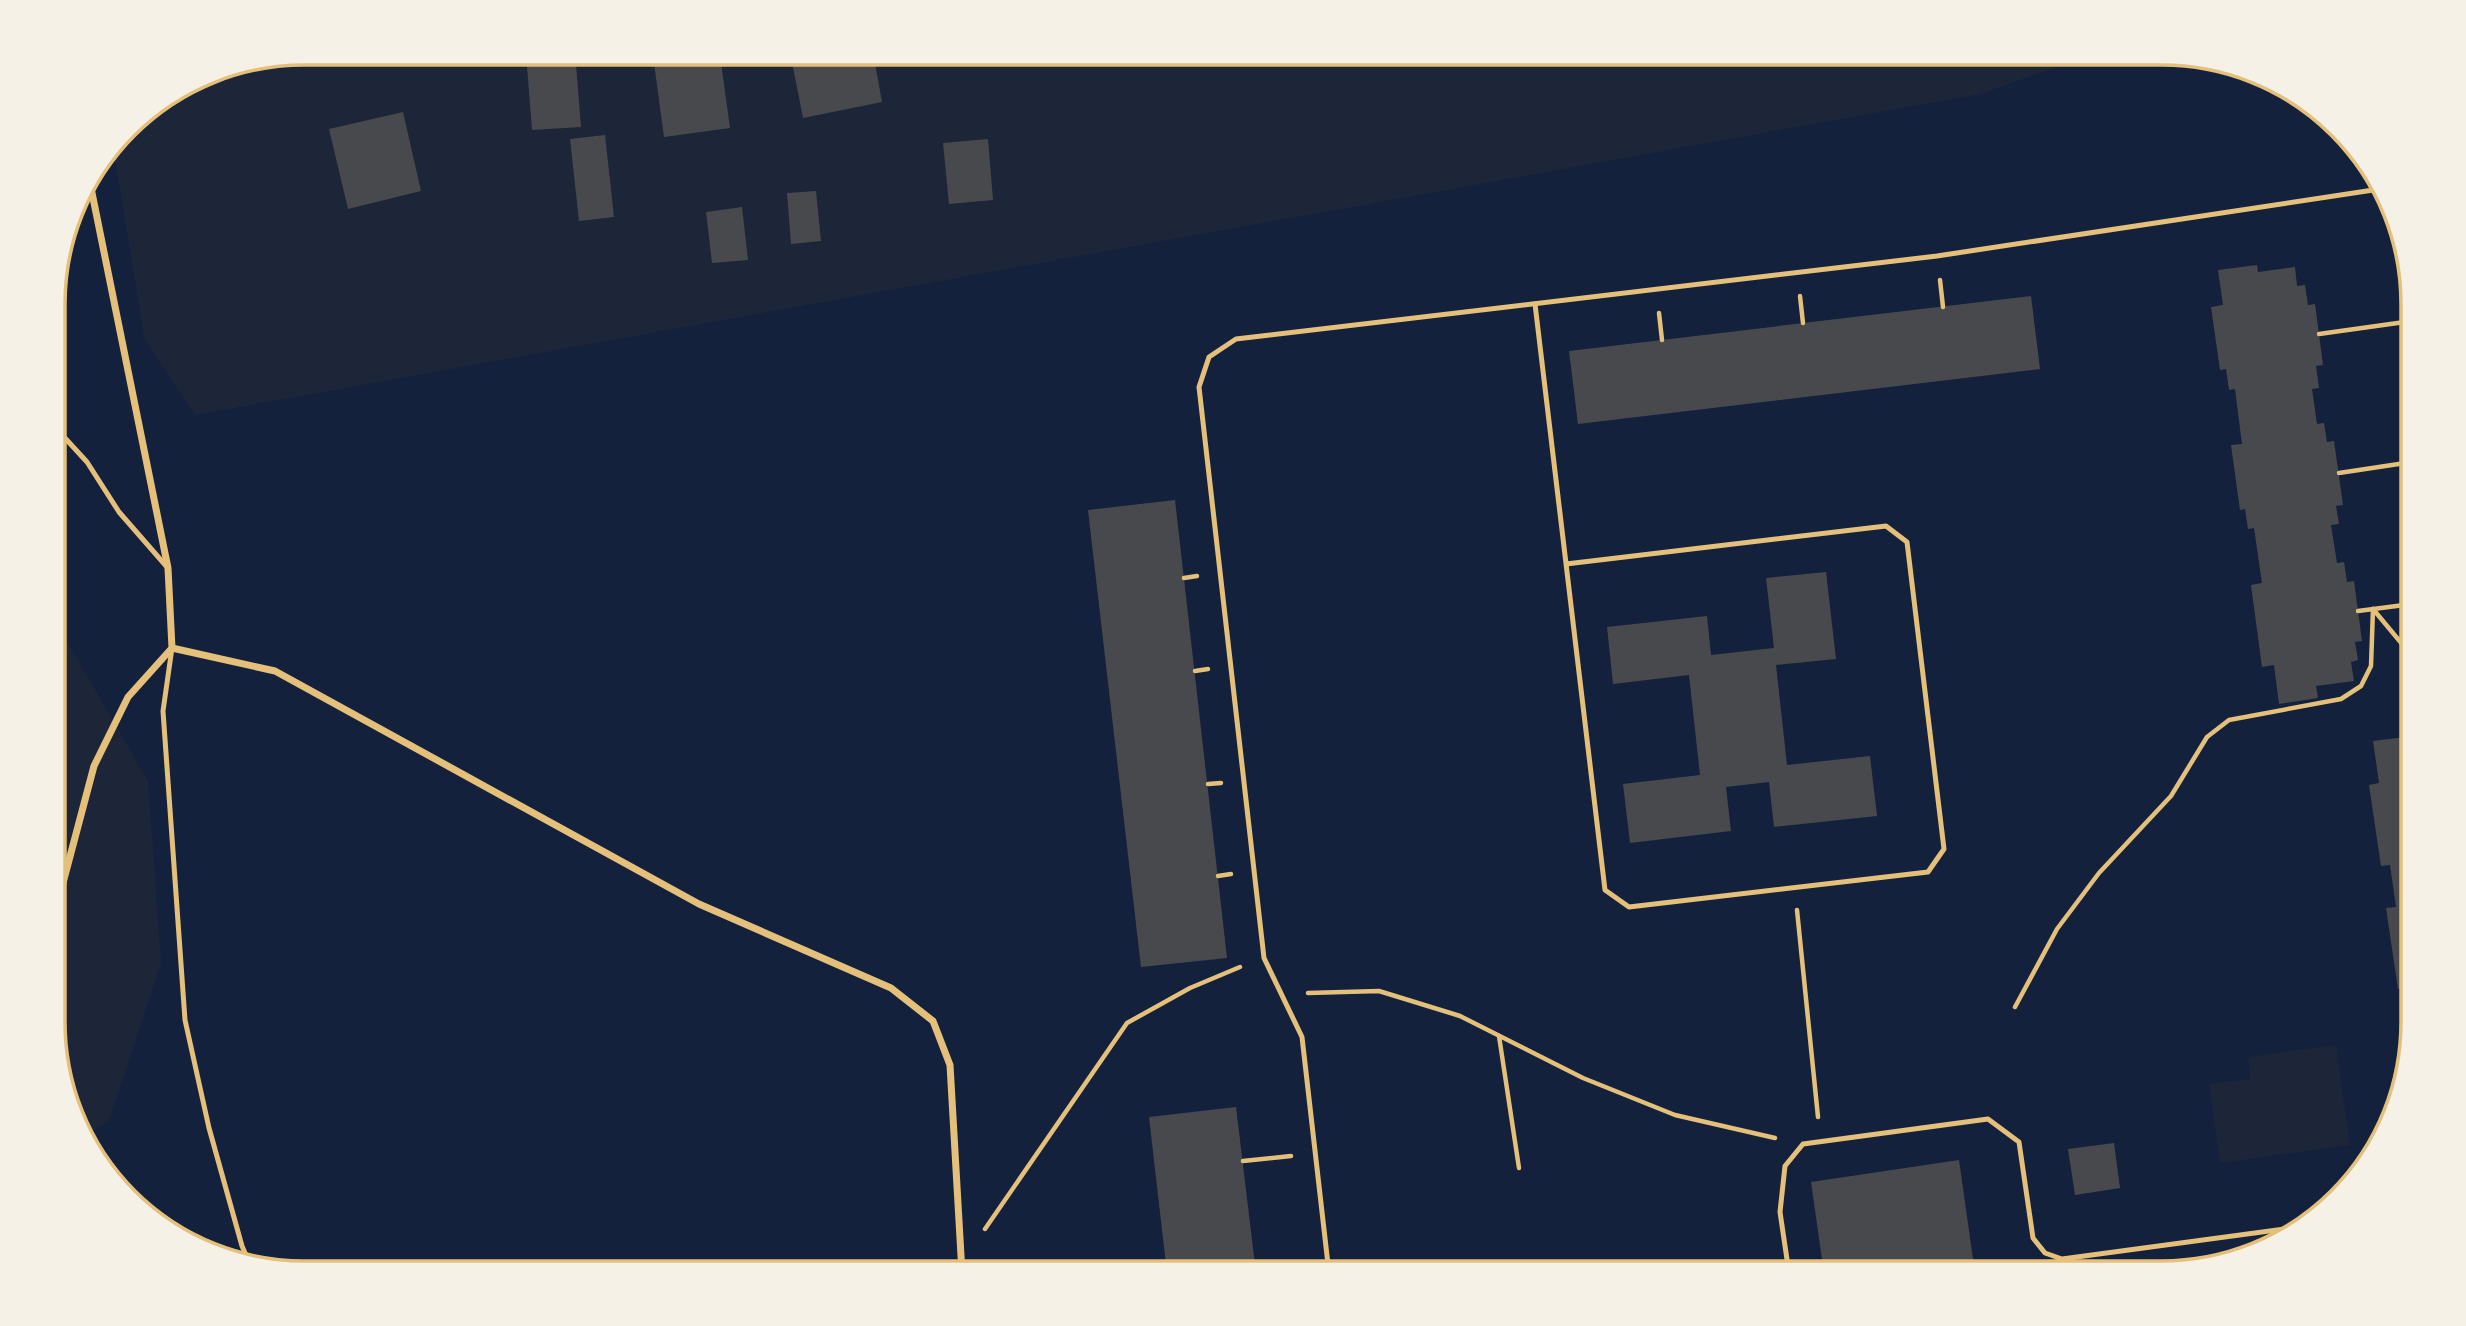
<svg xmlns="http://www.w3.org/2000/svg" width="2466" height="1326" font-family="Arial,sans-serif">
	<style>
		.green { fill: #1d2539 }
		.building { fill: #48494c }
		.lines { fill: none; stroke-linecap: round; stroke-linejoin: round }
		.path { stroke: #e5c07b; stroke-width: 4.5 }
		.service { stroke: #e5c07b; stroke-width: 5 }
		.minor { stroke: #e5c07b; stroke-width: 7 }
		.rim { fill: none; stroke: #e5c07b; stroke-width: 3.5 }
	</style>
	<rect width="100%" height="100%" fill="#14213d"/>
	<!-- green -->
	<g class="green">
		<path d="M 304,52 L 2097,53 L 1980,94 L 195,415 L 145,341 L 113,148 L 138,115 L 208,72 Z"/>
		<path d="M 54,619 L 148,781 L 161,963 L 109,1121 L 88,1134 L 55,1055 Z"/>
		<path d="M 2336,1045 L 2350,1145 L 2220,1163 L 2209,1084 L 2250,1079 L 2248,1057 Z"/>
	</g>
	<!-- building -->
	<g class="building">
		<path d="M 548,52 L 575,52 L 581,127 L 532,130 L 526,54 Z"/>
		<path d="M 790,52 L 873,52 L 882,102 L 803,118 Z"/>
		<path d="M 720,55 L 730,128 L 664,137 L 654,63 Z"/>
		<path d="M 403,112 L 421,191 L 348,209 L 329,129 Z"/>
		<path d="M 605,135 L 614,217 L 579,221 L 570,139 Z"/>
		<path d="M 988,139 L 993,200 L 949,204 L 943,143 Z"/>
		<path d="M 816,191 L 821,241 L 791,244 L 787,193 Z"/>
		<path d="M 742,207 L 748,260 L 712,263 L 706,212 Z"/>
		<path d="M 2257,265 L 2258,272 L 2295,267 L 2297,286 L 2305,285 L 2308,305 L 2315,304 L 2323,365 L 2316,366 L 2319,388 L 2312,389 L 2317,424 L 2324,423 L 2327,442 L 2334,441 L 2343,505 L 2336,506 L 2339,524 L 2331,525 L 2337,563 L 2344,562 L 2347,582 L 2354,581 L 2362,641 L 2355,642 L 2358,660 L 2351,662 L 2354,681 L 2316,686 L 2318,698 L 2279,704 L 2274,665 L 2262,667 L 2251,585 L 2262,583 L 2254,528 L 2248,529 L 2245,509 L 2240,510 L 2231,445 L 2242,444 L 2235,389 L 2229,390 L 2226,369 L 2220,370 L 2211,307 L 2223,305 L 2218,270 Z"/>
		<path d="M 2031,296 L 2040,369 L 1578,424 L 1569,351 Z"/>
		<path d="M 1175,500 L 1227,958 L 1141,967 L 1088,510 Z"/>
		<path d="M 1826,572 L 1836,659 L 1776,665 L 1787,765 L 1870,756 L 1877,816 L 1774,827 L 1769,782 L 1726,787 L 1731,831 L 1630,843 L 1623,784 L 1700,775 L 1689,675 L 1613,684 L 1607,627 L 1707,616 L 1711,655 L 1774,648 L 1766,578 Z"/>
		<path d="M 2413,736 L 2413,1022 L 2412,1023 L 2407,988 L 2398,989 L 2386,908 L 2396,907 L 2390,865 L 2381,866 L 2369,785 L 2379,783 L 2373,741 Z"/>
		<path d="M 2411,1032 L 2406,1052 L 2403,1033 Z"/>
		<path d="M 1236,1107 L 1256,1273 L 1167,1273 L 1149,1117 Z"/>
		<path d="M 2114,1143 L 2120,1188 L 2075,1195 L 2068,1149 Z"/>
		<path d="M 1959,1160 L 1975,1273 L 1824,1273 L 1811,1182 Z"/>
	</g>
	<g class="lines">
		<!-- path -->
		<g class="path">
			<path d="M 1940,280 L 1943,307"/>
			<path d="M 1800,296 L 1803,323"/>
			<path d="M 1659,313 L 1662,340"/>
			<path d="M 2319,334 L 2412,321"/>
			<path d="M 2339,473 L 2412,462"/>
			<path d="M 1184,578 L 1197,576"/>
			<path d="M 2373,609 L 2412,656"/>
			<path d="M 2358,611 L 2412,604"/>
			<path d="M 1195,671 L 1208,669"/>
			<path d="M 1208,784 L 1221,783"/>
			<path d="M 1218,876 L 1231,874"/>
			<path d="M 1797,910 L 1818,1117"/>
			<path d="M 1308,993 L 1379,991 L 1460,1016 L 1583,1078 L 1675,1115 L 1775,1138"/>
			<path d="M 2015,1007 L 2057,929 L 2099,873 L 2171,796 L 2207,737 L 2229,720 L 2341,699 L 2361,686 L 2371,666 L 2373,609"/>
			<path d="M 1499,1036 L 1519,1168"/>
			<path d="M 1243,1161 L 1291,1156"/>
			<path d="M 985,1229 L 1127,1023 L 1190,988 L 1240,967"/>
		</g>
		<!-- service -->
		<g class="service">
			<path d="M 1535,304 L 1605,890 L 1629,907 L 1928,872 L 1944,849 L 1907,542 L 1886,526 L 1566,564"/>
			<path d="M 53,425 L 87,462 L 119,512 L 167,567"/>
			<path d="M 172,648 L 163,711 L 185,1020 L 209,1128 L 242,1246 L 248,1260"/>
			<path d="M 1329,1273 L 1302,1037 L 1264,958 L 1199,387 L 1209,357 L 1236,339 L 1937,256 L 2380,189"/>
			<path d="M 1789,1273 L 1780,1212 L 1785,1166 L 1803,1144 L 1988,1119 L 2019,1142 L 2033,1238 L 2045,1253 L 2062,1259 L 2306,1226"/>
		</g>
		<!-- minor -->
		<g class="minor">
			<path d="M 172,648 L 275,671 L 699,904 L 891,988 L 933,1021 L 950,1065 L 962,1273"/>
			<path d="M 54,905 L 59,898 L 94,766 L 128,697 L 172,648 L 168,568 L 89,178"/>
		</g>
	</g>
	<!-- crop -->
	<path d="M0 0H2466V1326H0ZM304 65H2162A239 239 0 0 1 2401 304V1022A239 239 0 0 1 2162 1261H304A239 239 0 0 1 65 1022V304A239 239 0 0 1 304 65Z" fill="#f6f1e7" fill-rule="evenodd"/>
	<path class="rim" d="M304 65H2162A239 239 0 0 1 2401 304V1022A239 239 0 0 1 2162 1261H304A239 239 0 0 1 65 1022V304A239 239 0 0 1 304 65Z"/>
</svg>
